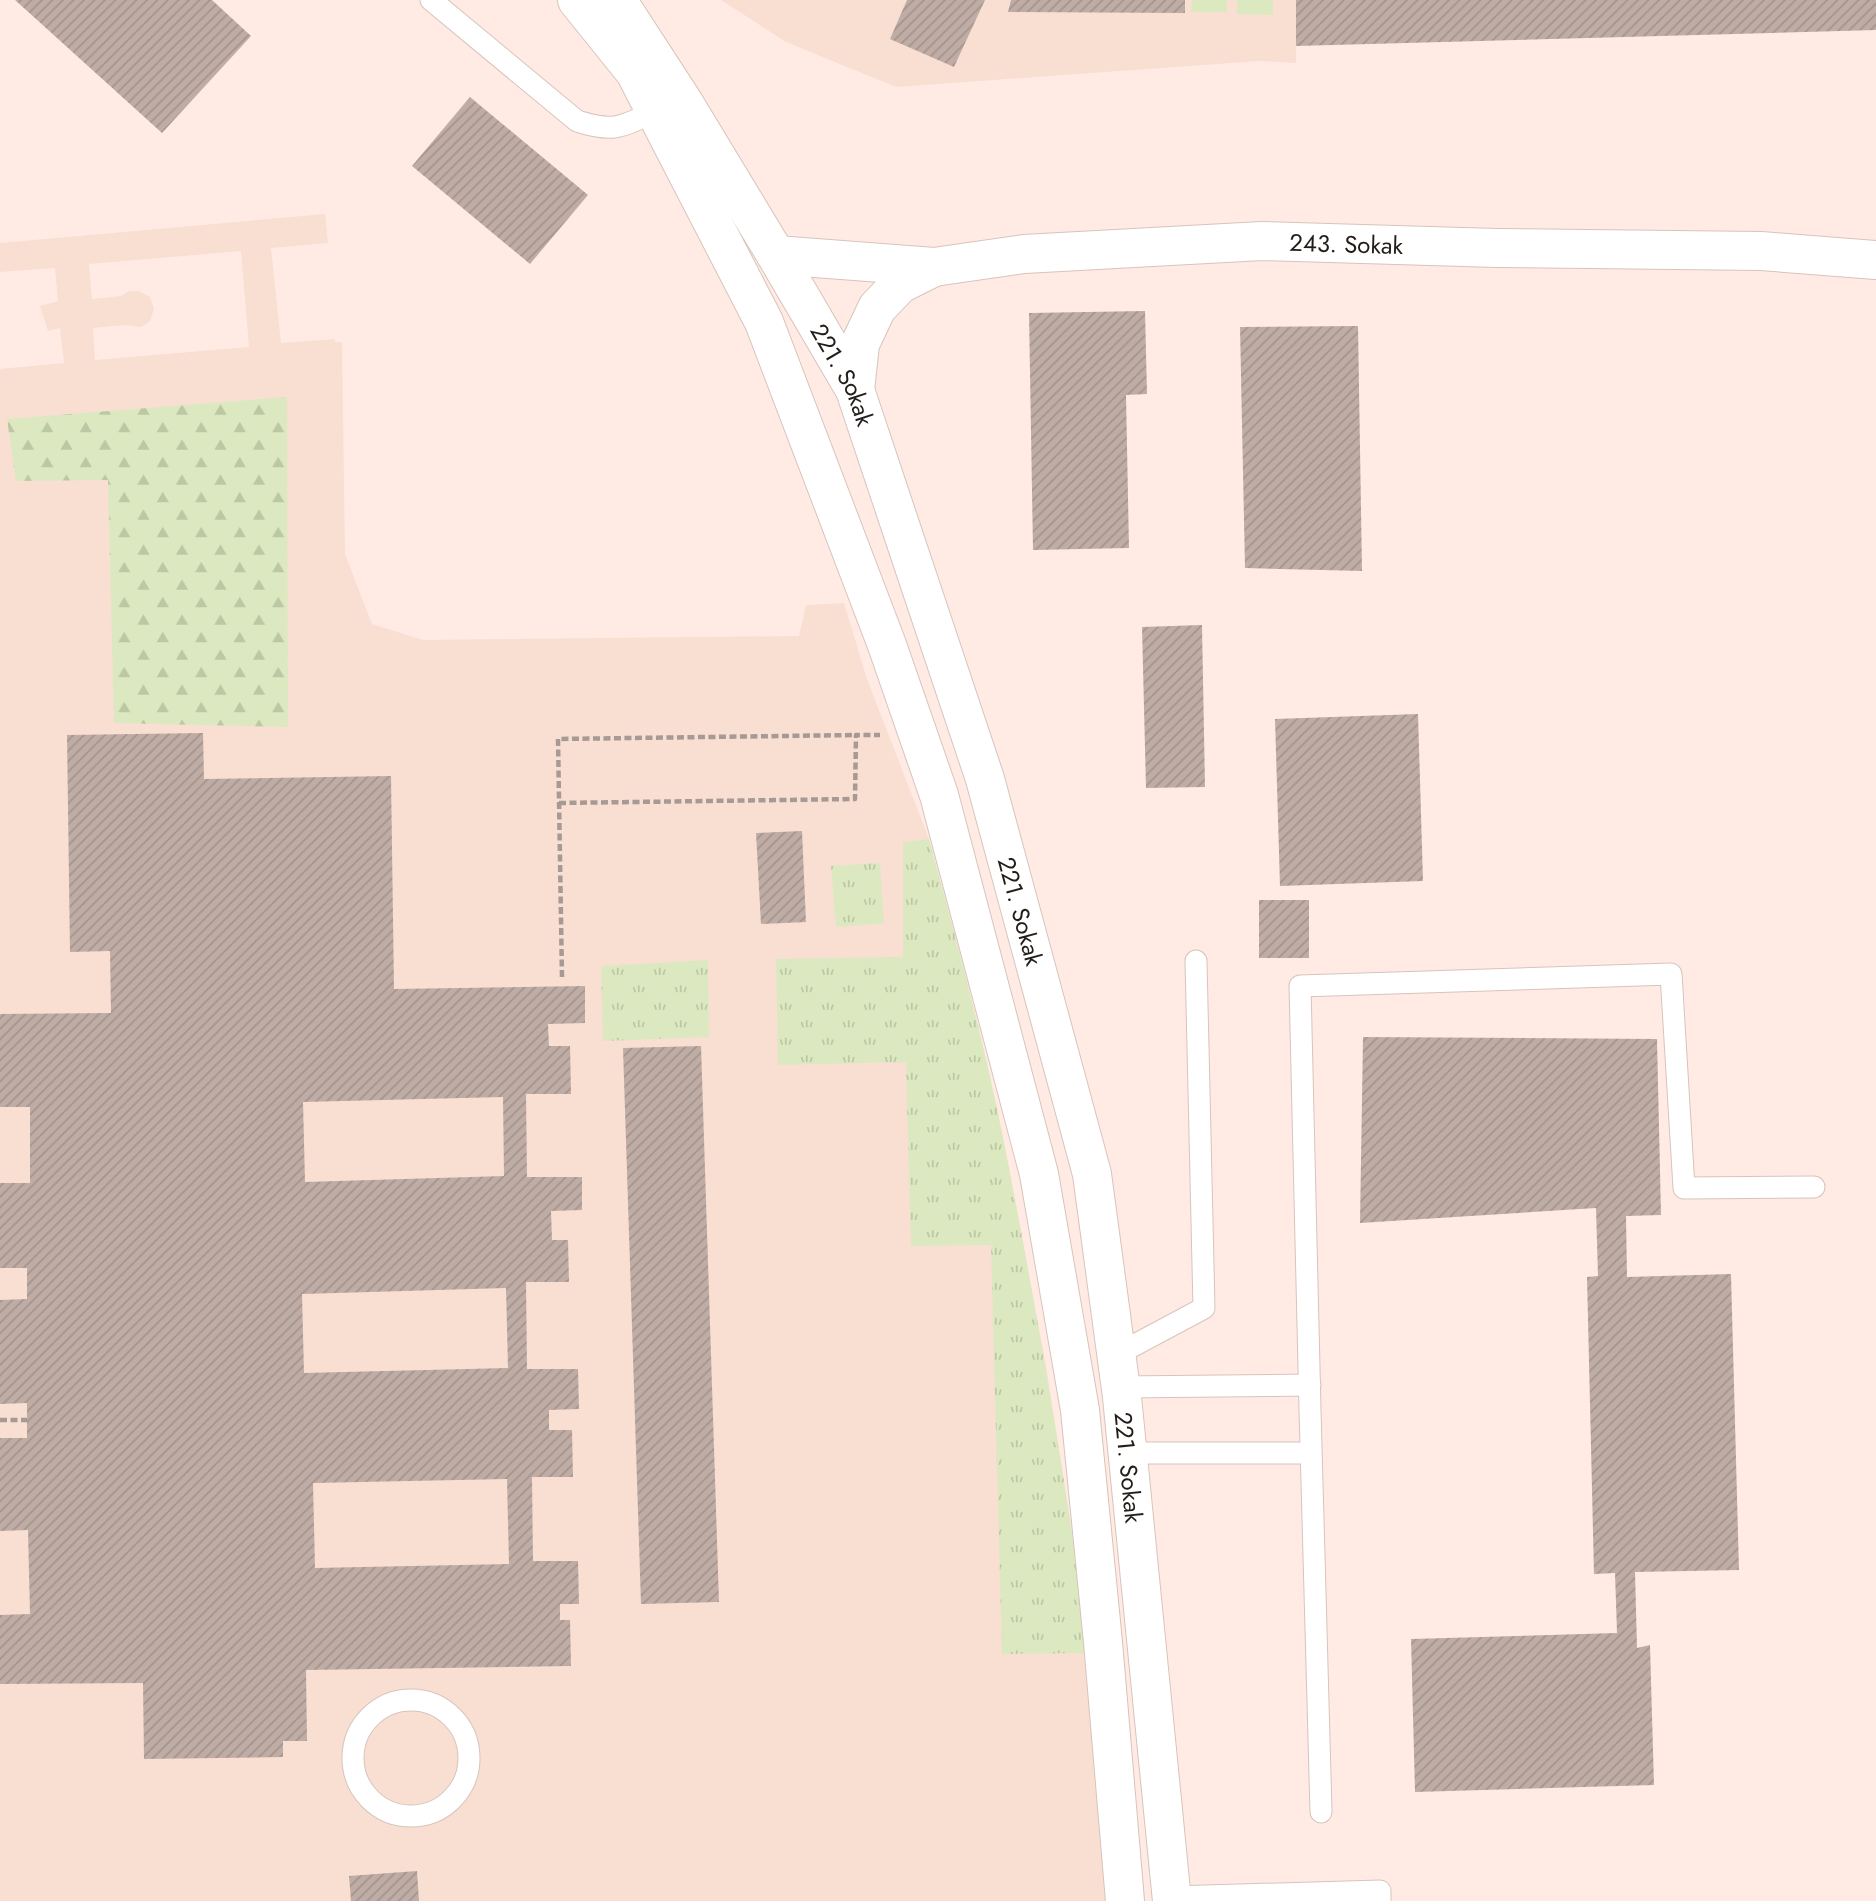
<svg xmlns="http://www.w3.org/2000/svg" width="1876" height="1901" font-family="Jost,sans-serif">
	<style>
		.built { fill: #f9ded2; fill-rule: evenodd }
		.grass { fill: url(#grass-tufts) }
		.forest { fill: url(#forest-firs) }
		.pitch { fill: #dce9c0 }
		.building { fill: url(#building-hatch); fill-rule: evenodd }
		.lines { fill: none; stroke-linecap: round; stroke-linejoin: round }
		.service-casing { stroke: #d7c4bc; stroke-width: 23 }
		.tertiary-casing { stroke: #d7c4bc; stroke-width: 40 }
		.path { stroke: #a79993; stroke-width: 4.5; stroke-dasharray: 7 3.5; stroke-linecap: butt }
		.service { stroke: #fff; stroke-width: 21 }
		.tertiary { stroke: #fff; stroke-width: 38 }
		.labels { text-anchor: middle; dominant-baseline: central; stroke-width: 6; stroke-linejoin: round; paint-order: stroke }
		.street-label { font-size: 24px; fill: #231d1a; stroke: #fff }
	</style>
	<defs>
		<pattern id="grass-tufts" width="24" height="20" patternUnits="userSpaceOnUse" patternTransform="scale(1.75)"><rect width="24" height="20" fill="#dce9c0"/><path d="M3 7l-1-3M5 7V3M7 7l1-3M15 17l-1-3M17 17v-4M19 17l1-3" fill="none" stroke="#bcc7a4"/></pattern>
		<pattern id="forest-firs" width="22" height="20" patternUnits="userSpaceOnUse" patternTransform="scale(1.75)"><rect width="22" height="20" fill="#dce9c0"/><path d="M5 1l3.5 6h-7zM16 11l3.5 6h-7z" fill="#bcc7a4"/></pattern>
		<pattern id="building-hatch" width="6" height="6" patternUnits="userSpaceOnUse" patternTransform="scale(1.75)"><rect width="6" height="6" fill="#bfada5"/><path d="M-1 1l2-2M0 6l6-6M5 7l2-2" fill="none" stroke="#a4948d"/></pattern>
	</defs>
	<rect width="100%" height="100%" fill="#ffebe3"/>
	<!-- built -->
	<g class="built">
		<path d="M 721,0 L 1296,0 L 1296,63 L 1259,61 L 896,87 L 786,42 Z"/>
		<path d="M 325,214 L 328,243 L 271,248 L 281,343 L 335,339 L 335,342 L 342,342 L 345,554 L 372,624 L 423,640 L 799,636 L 806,605 L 844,603 L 867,679 L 929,839 L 1002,1135 L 1046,1365 L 1090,1653 L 1110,1901 L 0,1901 L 0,369 L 64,363 L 60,328 L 48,331 L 40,306 L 58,301 L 55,268 L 0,272 L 0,243 ZM 241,251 L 249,347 L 95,360 L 93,328 L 125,325 L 141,327 L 150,321 L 154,309 L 150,297 L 139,291 L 129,291 L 121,296 L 92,299 L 89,264 Z"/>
	</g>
	<!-- grass -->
	<g class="grass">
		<path d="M 929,839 C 956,938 983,1037 1003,1137 C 1037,1308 1065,1480 1090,1653 L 1002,1654 L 991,1245 L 911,1246 L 906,1062 L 778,1065 L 776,959 L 903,957 L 903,842 Z"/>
		<path d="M 880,863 L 884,923 L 836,927 L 831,866 Z"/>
		<path d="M 708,960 L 709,1037 L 603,1041 L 601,966 Z"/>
	</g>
	<!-- forest -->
	<path class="forest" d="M 287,397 L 288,727 L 114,723 L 108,480 L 16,481 L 7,419 Z"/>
	<!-- pitch -->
	<g class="pitch">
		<path d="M 1192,0 L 1227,0 L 1227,12 L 1191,12 Z"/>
		<path d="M 1237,0 L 1273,0 L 1273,15 L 1237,14 Z"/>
	</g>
	<!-- building -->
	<g class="building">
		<path d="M 15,0 L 212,0 L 251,36 L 162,133 Z"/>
		<path d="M 907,0 L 985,0 L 954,67 L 890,39 Z"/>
		<path d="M 1011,0 L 1185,0 L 1185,13 L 1008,12 Z"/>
		<path d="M 1296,0 L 1876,0 L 1876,30 L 1296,46 Z"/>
		<path d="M 470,97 L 588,195 L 530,264 L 412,166 Z"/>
		<path d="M 1145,311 L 1147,394 L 1126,395 L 1129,548 L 1033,550 L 1029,313 Z"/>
		<path d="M 1358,326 L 1362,571 L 1245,568 L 1240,327 Z"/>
		<path d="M 1202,625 L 1205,787 L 1146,788 L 1142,627 Z"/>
		<path d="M 1418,714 L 1423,881 L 1280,886 L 1275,719 Z"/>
		<path d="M 203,733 L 204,779 L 391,776 L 394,989 L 585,986 L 585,1023 L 548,1024 L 549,1046 L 570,1046 L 571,1094 L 526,1094 L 527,1177 L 582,1177 L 582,1210 L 551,1211 L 552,1240 L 568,1240 L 569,1282 L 526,1282 L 527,1369 L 578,1369 L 579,1409 L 549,1410 L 549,1430 L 572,1430 L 573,1477 L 532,1477 L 533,1561 L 578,1561 L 579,1604 L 560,1604 L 560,1620 L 570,1620 L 571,1666 L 306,1670 L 307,1741 L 283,1741 L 283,1757 L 144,1759 L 143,1683 L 0,1684 L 0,1615 L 30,1614 L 28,1530 L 0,1531 L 0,1438 L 27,1438 L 27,1403 L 0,1404 L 0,1300 L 27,1299 L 27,1268 L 0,1268 L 0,1183 L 30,1183 L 30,1107 L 0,1107 L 0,1014 L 111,1013 L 110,951 L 70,952 L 67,735 ZM 503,1097 L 504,1176 L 305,1182 L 303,1102 ZM 506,1288 L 508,1368 L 304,1373 L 302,1294 ZM 507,1479 L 509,1564 L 315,1568 L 313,1483 Z"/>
		<path d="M 802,831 L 806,922 L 761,924 L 756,833 Z"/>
		<rect x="1259" y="900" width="50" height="58"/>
		<path d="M 1363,1037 L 1657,1039 L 1661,1215 L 1626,1216 L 1627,1277 L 1731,1274 L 1739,1570 L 1635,1572 L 1637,1648 L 1650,1645 L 1654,1785 L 1415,1792 L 1411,1639 L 1617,1633 L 1615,1573 L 1594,1574 L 1587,1277 L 1598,1276 L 1596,1208 L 1360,1223 Z"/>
		<path d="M 701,1046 L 719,1602 L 641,1604 L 623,1048 Z"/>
		<path d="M 417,1871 L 419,1901 L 351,1901 L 349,1876 Z"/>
	</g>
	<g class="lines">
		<defs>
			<g id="service">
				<path d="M 431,0 L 577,121 C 614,133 622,127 655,111"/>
				<path d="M 1116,1355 L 1204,1308 L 1196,961"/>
				<path d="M 1120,1387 L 1310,1385"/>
				<path d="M 1127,1453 L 1310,1453"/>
				<circle cx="411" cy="1758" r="58"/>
				<path d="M 1321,1812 C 1312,1537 1307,1261 1300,986 L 1671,974 L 1684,1188 L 1814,1187"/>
				<path d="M 1171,1897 L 1380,1891 L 1380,1901"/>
			</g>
			<g id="tertiary">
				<path d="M 577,0 L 635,72 L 764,322 L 887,645 L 939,795 L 1039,1174 L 1080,1410 L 1103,1642 L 1125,1901"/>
				<path id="s1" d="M 617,0 L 684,103 L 776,255 L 855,390 L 985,779 L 1092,1174 L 1122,1397 L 1172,1901"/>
				<path id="s2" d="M 776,255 L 934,267 L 1024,254 L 1262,241 L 1497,248 L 1761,251 L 1876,260"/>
				<path d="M 855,390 L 860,344 L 877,308 L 900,284 L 934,267"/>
			</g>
		</defs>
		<!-- service casing -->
		<use href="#service" class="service-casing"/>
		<!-- tertiary casing -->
		<use href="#tertiary" class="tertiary-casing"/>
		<!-- path -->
		<g class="path">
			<path d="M 559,803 L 855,799 L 856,735 L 880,735"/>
			<path d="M 562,977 L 558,739 L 856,735"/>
			<path d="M 0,1420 L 27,1420"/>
		</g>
		<!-- service -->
		<use href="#service" class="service"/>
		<!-- tertiary -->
		<use href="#tertiary" class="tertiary"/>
	</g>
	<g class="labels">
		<!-- street labels -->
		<g class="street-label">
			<text stroke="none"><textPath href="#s2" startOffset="572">243. Sokak</textPath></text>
			<text stroke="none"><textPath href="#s1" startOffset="438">221. Sokak</textPath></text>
			<text stroke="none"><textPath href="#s1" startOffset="1004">221. Sokak</textPath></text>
			<text stroke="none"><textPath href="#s1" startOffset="1572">221. Sokak</textPath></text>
		</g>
	</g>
</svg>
